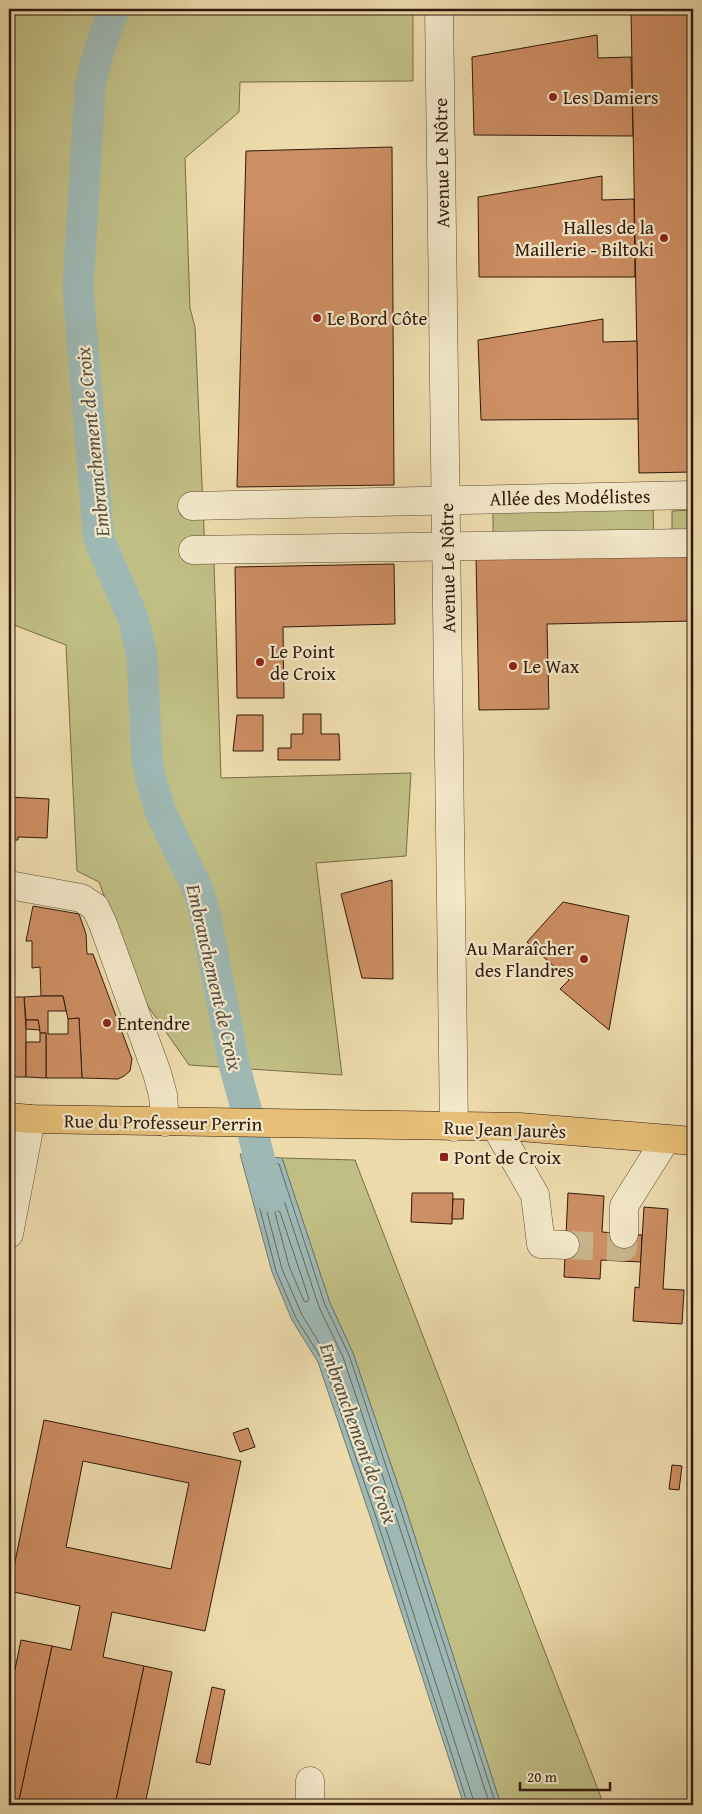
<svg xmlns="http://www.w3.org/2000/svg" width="702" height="1814" font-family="'Gentium Book Plus',serif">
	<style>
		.green { fill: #c0be84; stroke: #786b48 }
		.water { fill: #9eb8b4; stroke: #727871 }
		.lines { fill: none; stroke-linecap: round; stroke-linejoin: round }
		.shore { stroke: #686860; stroke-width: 1 }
		.canal { stroke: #9eb8b4; stroke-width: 31 }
		.building { fill: #cd8e63; stroke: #31180c; fill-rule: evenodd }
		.minor-tunnel { stroke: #c7b48c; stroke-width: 28; stroke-dasharray: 28 14; stroke-linecap: butt }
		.minor-casing { stroke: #604934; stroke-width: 29 }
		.major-casing { stroke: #31180c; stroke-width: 29 }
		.minor { stroke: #f3e8c9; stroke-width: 28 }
		.major { stroke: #e6be76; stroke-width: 28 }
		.poi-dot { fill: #8f2418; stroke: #f3e8c9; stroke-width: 2 }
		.labels { text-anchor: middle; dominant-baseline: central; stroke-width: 4.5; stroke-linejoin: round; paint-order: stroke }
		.poi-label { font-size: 19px; fill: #31180c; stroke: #f3e8c9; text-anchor: start }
		.street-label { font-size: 19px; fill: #31180c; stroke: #f3e8c9 }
		.water-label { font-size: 20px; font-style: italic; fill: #575047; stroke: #f3e8c9 }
	</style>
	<rect width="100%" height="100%" fill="#eddbac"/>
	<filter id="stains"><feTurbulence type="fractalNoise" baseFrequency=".004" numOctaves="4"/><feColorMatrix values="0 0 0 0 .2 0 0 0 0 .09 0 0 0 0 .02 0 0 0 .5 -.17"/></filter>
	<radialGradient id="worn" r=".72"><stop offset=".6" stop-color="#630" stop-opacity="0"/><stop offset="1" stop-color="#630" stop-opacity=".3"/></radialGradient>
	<!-- green -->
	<g class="green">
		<path d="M 9,9 L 413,9 L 413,81 L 240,82 L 239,112 L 185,158 L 190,308 L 195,327 L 205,552 L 214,563 L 221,778 L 411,773 L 406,856 L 316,863 L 342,1075 L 189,1065 L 143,999 L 99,882 L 77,871 L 66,645 L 9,623 Z"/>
		<path d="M 653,509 L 654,538 L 493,540 L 493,512 Z"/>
		<path d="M 693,510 L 693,534 L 672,534 L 672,511 Z"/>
		<path d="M 282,1158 L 355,1160 L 604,1805 L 501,1805 L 405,1506 L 353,1353 L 330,1303 Z"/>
	</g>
	<!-- water -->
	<path class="water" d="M 240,1154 L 282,1158 L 330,1303 L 353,1353 L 405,1506 L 501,1805 L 464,1805 L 370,1516 L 318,1362 L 292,1320 L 272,1272 Z"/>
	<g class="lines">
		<!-- shore -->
		<g class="shore">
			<path d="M 277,1210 L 280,1212 L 309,1299 L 307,1302 L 304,1301 L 289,1266 L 275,1213 Z"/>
			<path d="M 468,1805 L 375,1514 L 323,1361 L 296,1318 L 276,1271 L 248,1163 L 249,1160 L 279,1164 L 325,1305 L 349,1355 L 400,1508 L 496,1805"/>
			<path d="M 475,1805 L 381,1513 L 329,1359 L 302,1315 L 282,1269 L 256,1170 L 258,1167 L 274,1170 L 319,1307 L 343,1357 L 394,1510 L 490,1805"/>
		</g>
		<!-- canal -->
		<path class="canal" d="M 115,9 C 103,34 96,60 90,87 L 78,288 L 98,532 L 100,542 L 133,618 L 142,655 L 147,760 L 151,780 L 161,813 L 198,890 L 205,914 L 234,1064 L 270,1197"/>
	</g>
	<!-- building -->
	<g class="building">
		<path d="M 631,9 L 693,9 L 693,472 L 639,473 Z"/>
		<path d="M 597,35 L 598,58 L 631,57 L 633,136 L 474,135 L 472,57 Z"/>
		<path d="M 392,147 L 394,485 L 237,487 L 246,151 Z"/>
		<path d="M 602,176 L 602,200 L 634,199 L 635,277 L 479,277 L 478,197 Z"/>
		<path d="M 603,319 L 603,342 L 637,341 L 638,419 L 481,420 L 478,340 Z"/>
		<path d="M 692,553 L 693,621 L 547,624 L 549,709 L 479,710 L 476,557 Z"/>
		<path d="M 394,564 L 395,624 L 283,627 L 284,698 L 237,698 L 235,567 Z"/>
		<path d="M 303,714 L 321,714 L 321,734 L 339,734 L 340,760 L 278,760 L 278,748 L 291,748 L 291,734 L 303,734 Z"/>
		<path d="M 237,715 L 263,715 L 263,751 L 233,751 Z"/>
		<path d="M 9,797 L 49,799 L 47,838 L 18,837 L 18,840 L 9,840 Z"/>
		<path d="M 392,880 L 393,979 L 362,978 L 341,894 Z"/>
		<path d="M 563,902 L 629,916 L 609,1030 L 560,989 L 569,980 L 527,942 Z"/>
		<path d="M 33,906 L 79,914 L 86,934 L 87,954 L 93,954 L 132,1059 L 130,1071 L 124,1076 L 118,1079 L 82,1078 L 79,1018 L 68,1019 L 63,996 L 41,996 L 40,967 L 32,968 L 32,941 L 26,941 Z"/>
		<path d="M 41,996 L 63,996 L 66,1011 L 48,1011 L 48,1034 L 68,1034 L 68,1019 L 79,1018 L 82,1078 L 46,1078 L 46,1033 L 40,1033 L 38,1020 L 26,1020 L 24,997 Z"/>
		<path d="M 13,997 L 24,997 L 26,1029 L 26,1077 L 9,1077 L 9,1016 L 14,1016 Z"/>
		<path d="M 26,1020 L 38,1020 L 40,1030 L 26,1029 Z"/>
		<path d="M 40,1033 L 46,1033 L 46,1078 L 26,1077 L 26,1042 L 40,1042 Z"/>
		<path d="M 412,1193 L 453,1193 L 452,1224 L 411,1222 Z"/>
		<path d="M 568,1193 L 604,1196 L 602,1232 L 642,1235 L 641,1262 L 601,1260 L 600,1279 L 564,1277 Z"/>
		<path d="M 453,1199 L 464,1199 L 463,1219 L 452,1219 Z"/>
		<path d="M 644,1207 L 668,1209 L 663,1289 L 684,1290 L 682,1324 L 633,1321 L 635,1287 L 639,1288 Z"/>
		<path d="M 44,1420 L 241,1461 L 205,1631 L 112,1612 L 103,1657 L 144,1666 L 115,1805 L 44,1805 L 19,1800 L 52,1646 L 71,1650 L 80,1606 L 9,1591 ZM 83,1461 L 189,1483 L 171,1569 L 66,1547 Z"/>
		<path d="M 248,1428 L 255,1447 L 240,1452 L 233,1433 Z"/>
		<path d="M 672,1465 L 682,1466 L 679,1490 L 669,1489 Z"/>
		<path d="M 21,1640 L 52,1646 L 19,1800 L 9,1798 L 9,1698 Z"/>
		<path d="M 144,1666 L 172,1672 L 145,1805 L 115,1805 Z"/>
		<path d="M 212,1687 L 225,1690 L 210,1765 L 196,1762 Z"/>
	</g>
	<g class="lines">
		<!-- minor-tunnel -->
		<path class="minor-tunnel" d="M 565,1245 L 623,1247 L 624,1234"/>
		<defs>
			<g id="minor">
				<path d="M 439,9 L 454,1127"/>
				<path d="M 192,506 L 693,495"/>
				<path d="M 193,550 L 693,543"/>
				<path d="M 9,885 L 81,898 L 95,907 L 103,924 L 157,1073 L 163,1095 L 165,1122"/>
				<path d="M 496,1127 L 535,1195 L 541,1244 L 565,1245"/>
				<path d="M 9,1234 L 31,1119"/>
				<path d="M 624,1234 L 624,1206 L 666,1139"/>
				<path d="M 310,1805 L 310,1781"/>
			</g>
			<path id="major" d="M 9,1117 L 31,1119 L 520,1127 L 693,1141"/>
		</defs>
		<!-- minor casing -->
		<use href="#minor" class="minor-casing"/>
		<!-- major casing -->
		<use href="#major" class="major-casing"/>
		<!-- minor -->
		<use href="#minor" class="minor"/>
		<!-- major -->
		<use href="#major" class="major"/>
	</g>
	<!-- markers -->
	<g class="poi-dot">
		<circle cx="553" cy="97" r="5"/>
		<circle cx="664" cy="238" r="5"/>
		<circle cx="317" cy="318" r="5"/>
		<circle cx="260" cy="662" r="5"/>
		<circle cx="513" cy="666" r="5"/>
		<circle cx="584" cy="959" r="5"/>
		<circle cx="107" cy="1023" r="5"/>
		<rect x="439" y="1152" width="10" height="10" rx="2.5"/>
	</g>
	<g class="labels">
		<!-- poi labels -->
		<g class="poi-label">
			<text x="563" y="97">Les Damiers</text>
			<text x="654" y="227" text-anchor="end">Halles de la<tspan x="654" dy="22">Maillerie - Biltoki</tspan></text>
			<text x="327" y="318">Le Bord Côte</text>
			<text x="270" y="651">Le Point<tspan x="270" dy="22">de Croix</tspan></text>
			<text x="523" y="666">Le Wax</text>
			<text x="574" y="948" text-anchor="end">Au Maraîcher<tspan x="574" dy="22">des Flandres</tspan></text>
			<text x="117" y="1023">Entendre</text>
			<text x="454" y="1157">Pont de Croix</text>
		</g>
		<!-- street labels -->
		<g class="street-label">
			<text transform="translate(441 163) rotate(-91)">Avenue Le Nôtre</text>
			<text transform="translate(570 497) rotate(-1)">Allée des Modélistes</text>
			<text transform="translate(447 568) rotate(-91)">Avenue Le Nôtre</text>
			<text transform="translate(163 1122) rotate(1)">Rue du Professeur Perrin</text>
			<text transform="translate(505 1129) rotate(2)">Rue Jean Jaurès</text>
		</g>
		<!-- water labels -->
		<g class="water-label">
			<text transform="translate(92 442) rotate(-96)">Embranchement de Croix</text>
			<text transform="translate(215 977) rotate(77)">Embranchement de Croix</text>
			<text transform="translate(359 1433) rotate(70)">Embranchement de Croix</text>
		</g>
	</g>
	<!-- margin -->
	<rect width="702" height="1814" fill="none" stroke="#eddbac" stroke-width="30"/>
	<rect x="10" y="10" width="682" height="1794" fill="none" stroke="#31180c" stroke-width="2.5"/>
	<rect x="15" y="15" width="672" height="1784" fill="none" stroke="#31180c"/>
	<!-- scale -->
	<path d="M520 1782v8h90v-8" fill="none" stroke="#31180c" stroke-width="2.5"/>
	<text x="527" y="1782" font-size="15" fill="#31180c" stroke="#f3e8c9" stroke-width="4" paint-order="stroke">20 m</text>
	<rect width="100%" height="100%" filter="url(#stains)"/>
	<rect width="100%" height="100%" fill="url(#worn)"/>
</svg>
